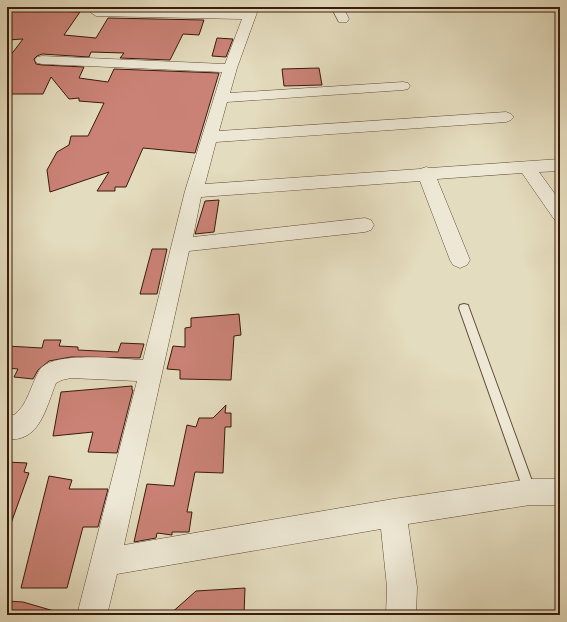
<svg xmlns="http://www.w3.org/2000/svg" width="567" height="622" font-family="'IM FELL Great Primer',serif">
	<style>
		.building { fill: #ca8276; stroke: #391b0a }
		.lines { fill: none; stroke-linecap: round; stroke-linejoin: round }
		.service-casing { stroke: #644b37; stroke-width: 2 }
		.minor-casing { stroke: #644b37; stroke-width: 1 }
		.service { fill: #ede8d5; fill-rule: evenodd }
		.minor { fill: #ede8d5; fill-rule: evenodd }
	</style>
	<rect width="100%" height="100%" fill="#e4dcbe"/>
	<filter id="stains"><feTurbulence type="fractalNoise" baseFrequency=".005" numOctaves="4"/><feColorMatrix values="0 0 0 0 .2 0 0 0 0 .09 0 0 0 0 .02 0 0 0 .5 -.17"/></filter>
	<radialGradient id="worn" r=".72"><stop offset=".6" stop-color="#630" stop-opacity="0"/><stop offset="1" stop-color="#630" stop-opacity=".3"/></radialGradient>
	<!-- building -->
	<g class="building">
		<path d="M 12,7 L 32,7 L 29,10 L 80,12 L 64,35 L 96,38 L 108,18 L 204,20 L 199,35 L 183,34 L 170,60 L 120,58 L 124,53 L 91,52 L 89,57 L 42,54 L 37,56 L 34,59 L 36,64 L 42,65 L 84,67 L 79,78 L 108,82 L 114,69 L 219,73 L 195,153 L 143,148 L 126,187 L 115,187 L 115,191 L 97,191 L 109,172 L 50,192 L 47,170 L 57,152 L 69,145 L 71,136 L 88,136 L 104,103 L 79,101 L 79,98 L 69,99 L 51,77 L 43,94 L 7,94 L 7,60 L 23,39 L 7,40 L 7,10 Z"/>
		<path d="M 217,38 L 233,39 L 226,57 L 212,56 Z"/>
		<path d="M 319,68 L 322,85 L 284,86 L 282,69 Z"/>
		<path d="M 219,200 L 214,232 L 195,234 L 205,201 Z"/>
		<path d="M 152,249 L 167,249 L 157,294 L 140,294 Z"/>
		<path d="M 239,314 L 241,335 L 234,336 L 231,380 L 180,379 L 180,370 L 167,369 L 173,346 L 185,347 L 185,328 L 191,327 L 191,318 Z"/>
		<path d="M 44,340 L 61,340 L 59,346 L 78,347 L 78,350 L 118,352 L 121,343 L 144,344 L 140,358 L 71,357 L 49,361 L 38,370 L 33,379 L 14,377 L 18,369 L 7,368 L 7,346 L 42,348 Z"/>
		<path d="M 132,386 L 132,390 L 133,390 L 117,453 L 88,452 L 93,432 L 53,436 L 61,392 Z"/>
		<path d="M 226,405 L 225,413 L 231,413 L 231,427 L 225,427 L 223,473 L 195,472 L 187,512 L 192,512 L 189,532 L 172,532 L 172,535 L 157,533 L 156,538 L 134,542 L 147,484 L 174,486 L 187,425 L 196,427 L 199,418 L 213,418 Z"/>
		<path d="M 7,462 L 27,463 L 24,472 L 29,473 L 9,529 L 7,528 Z"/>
		<path d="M 49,476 L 72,480 L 69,489 L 108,489 L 98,527 L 83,527 L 67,588 L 21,588 Z"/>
		<path d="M 245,588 L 244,615 L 169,615 L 196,591 Z"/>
		<path d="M 7,601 L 23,602 L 54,611 L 54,615 L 7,615 Z"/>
	</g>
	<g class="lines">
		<defs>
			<path id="service" d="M 464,304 L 468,305 L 469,308 L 536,492 L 534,496 L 530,498 L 526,496 L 524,492 L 459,308 L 460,305 Z"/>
			<g id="minor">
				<path d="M 247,7 L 259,7 L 237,68 L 230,93 L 403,82 L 408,83 L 410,86 L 408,89 L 403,90 L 227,102 L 219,131 L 506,112 L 511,114 L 514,117 L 511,120 L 506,122 L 216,142 L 205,184 L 420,169 L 426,167 L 430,168 L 560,159 L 560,171 L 539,172 L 560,201 L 560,221 L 554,219 L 522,173 L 437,179 L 470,260 L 467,265 L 460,268 L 453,265 L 450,260 L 420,181 L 201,197 L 193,237 L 365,218 L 371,220 L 374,225 L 371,230 L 365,232 L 189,251 L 124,545 L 393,499 L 530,479 L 560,479 L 560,505 L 530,505 L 408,524 L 417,587 L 416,615 L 386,615 L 387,587 L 381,529 L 117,574 L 107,615 L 77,615 L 137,381 L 71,378 L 62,380 L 56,383 C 46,407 40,443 7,439 L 7,415 L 14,415 C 27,406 31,385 39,371 C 50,350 121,359 143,360 L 185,191 L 222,72 L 42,64 L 37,63 L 35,60 L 37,57 L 42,56 L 225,64 L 242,19 L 96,16 L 90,12 L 96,8 L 245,12 Z"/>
				<path d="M 331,7 L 343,7 L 349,19 L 347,22 L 339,22 Z"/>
			</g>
		</defs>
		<!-- service casing -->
		<use href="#service" class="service-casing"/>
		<!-- minor casing -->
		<use href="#minor" class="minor-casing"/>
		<!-- service -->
		<use href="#service" class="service"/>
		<!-- minor -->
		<use href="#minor" class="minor"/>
	</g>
	<!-- margin -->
	<rect width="567" height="622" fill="none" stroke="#e4dcbe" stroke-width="24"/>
	<rect x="8" y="8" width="551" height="606" fill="none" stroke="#391b0a" stroke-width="2"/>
	<rect x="12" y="12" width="543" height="598" fill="none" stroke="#391b0a"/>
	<rect width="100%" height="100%" filter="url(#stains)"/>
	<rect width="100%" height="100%" fill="url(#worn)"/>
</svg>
